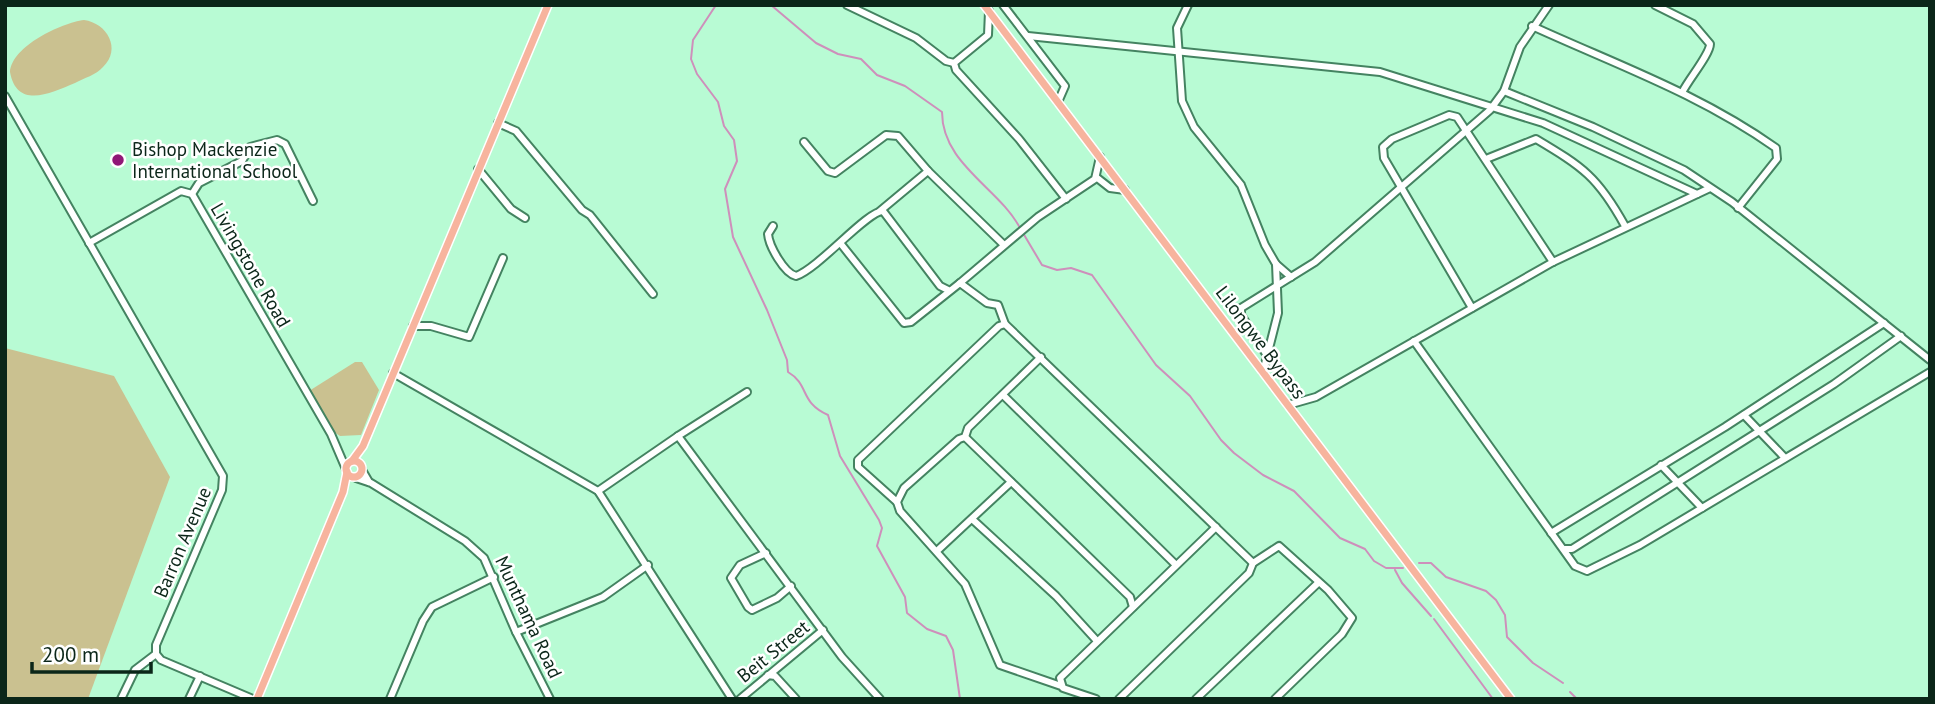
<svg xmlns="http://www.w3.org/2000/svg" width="1935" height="704" font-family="'PT Sans',sans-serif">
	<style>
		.green { fill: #cac190 }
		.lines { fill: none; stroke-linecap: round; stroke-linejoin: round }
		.stream { stroke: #ce8fbb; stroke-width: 2 }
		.minor-casing { stroke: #448361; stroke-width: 10 }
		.major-casing { stroke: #fff; stroke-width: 10 }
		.minor { stroke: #fff; stroke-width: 6 }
		.major { stroke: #f7b49e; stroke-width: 7 }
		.poi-dot { fill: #901877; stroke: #fff; stroke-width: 2.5 }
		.labels { text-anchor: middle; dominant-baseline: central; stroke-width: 5; stroke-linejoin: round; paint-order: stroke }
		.poi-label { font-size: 19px; fill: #0b2619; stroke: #fff; text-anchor: start }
		.street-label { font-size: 19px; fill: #0b2619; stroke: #fff }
	</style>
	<rect width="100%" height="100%" fill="#b8fbd4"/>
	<!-- green -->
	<g class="green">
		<path d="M 84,20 C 107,23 122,49 103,67 C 96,75 84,78 75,83 C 51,93 17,110 10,72 C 12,46 61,23 84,20 Z"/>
		<path d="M 5,348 L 114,376 L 170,477 L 88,699 L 5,699 Z"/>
		<path d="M 355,362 L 362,362 L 379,390 L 361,435 L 340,436 L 334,432 L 309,391 Z"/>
	</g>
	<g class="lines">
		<!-- stream -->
		<g class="stream">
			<path d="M 716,5 L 693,40 L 691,59 L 697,74 L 718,102 L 724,126 L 734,140 L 737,161 L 725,189 L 733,237 L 767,310 L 787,360 L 788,372 C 810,385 799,402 828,415 L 840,456 L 879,520 L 882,528 L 877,546 L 905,597 L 907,613 L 927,629 L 946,636 L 953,650 L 960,699"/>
			<path d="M 771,5 L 816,43 L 838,54 L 861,59 L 877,75 L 905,86 L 942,112 C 942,164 999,188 1020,228"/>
			<path d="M 1023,233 L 1042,265 L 1057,270 L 1071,268 L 1092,275 L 1156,365 L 1190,396 L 1221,440 L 1234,453 L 1263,475 L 1294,491 L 1340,538 L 1365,549 L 1374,561 L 1386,568 L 1403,568"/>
			<path d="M 1419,563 L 1431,563 L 1446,577 L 1486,591 L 1496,600 L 1505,615 L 1507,637 L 1533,663 L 1563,683"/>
			<path d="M 1395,570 L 1402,583 L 1431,616"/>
			<path d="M 1434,619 L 1493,699"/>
			<path d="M 1570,692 L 1577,699"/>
		</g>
		<defs>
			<g id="minor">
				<path d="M 847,5 L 916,38 L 946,61 L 954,63"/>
				<path d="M 1003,5 L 1065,86 L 1058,102"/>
				<path d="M 1188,5 L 1177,28 L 1182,101 L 1194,127 L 1241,185 L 1265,245 L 1276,264 L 1291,277"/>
				<path d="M 1655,5 L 1693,24 L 1710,44 C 1710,54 1689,79 1683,91"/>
				<path d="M 989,11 L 988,35 L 954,63 L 956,70 L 1019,139 L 1066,199"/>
				<path d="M 1532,26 C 1617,65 1698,93 1776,148 L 1777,159 L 1738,208"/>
				<path d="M 1028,36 L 1380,72 L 1543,123 L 1697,194"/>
				<path d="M 1504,91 L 1593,127 L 1684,170 L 1732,202 L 1930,360"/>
				<path d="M 5,96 L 223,476 L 222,490 L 156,645 L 156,654 L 161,660 L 253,699"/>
				<path d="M 498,123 L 516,131 L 582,210 L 590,215 L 653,294"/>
				<path d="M 804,142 L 828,171 L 835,173 L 886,135 L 898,136 L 928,171 L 1003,244"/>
				<path d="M 1486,159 L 1536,139 C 1583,167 1598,177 1625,226"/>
				<path d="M 478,169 L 511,209 L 525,218"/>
				<path d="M 1096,177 L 1110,188 L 1125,190"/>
				<path d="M 192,194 L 199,183 L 242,161 L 250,147 L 277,140 L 285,144 L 313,201"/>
				<path d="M 880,211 L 928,171"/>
				<path d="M 773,226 L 768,234 C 769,246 784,273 796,276 C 819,268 867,211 883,211 L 940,286 L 948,290"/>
				<path d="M 89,243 L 181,191 L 192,194 L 331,434 L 346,469"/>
				<path d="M 841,244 L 904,323 L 911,322 L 960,283 L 987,303 L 998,305 L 1005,324 L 1253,563"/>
				<path d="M 960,283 L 1038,217 L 1095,179 L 1100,157"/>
				<path d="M 1472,308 L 1384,158 L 1383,147 L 1392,139 L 1449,115 L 1457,117 L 1553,262"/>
				<path d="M 413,326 L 431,326 L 469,337 L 503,258"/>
				<path d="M 1414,341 L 1575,566 L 1587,571 L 1640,545 L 1930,372"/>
				<path d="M 1041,357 L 968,428 L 965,437 L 959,439 L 904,488 L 897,502 L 900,511 L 965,584 L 1000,665 L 1061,686"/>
				<path d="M 1268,357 L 1241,315 L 1241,308 L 1315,262 L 1490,110 L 1504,91 L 1520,47 L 1549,5"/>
				<path d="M 1263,372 L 1278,313 L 1276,264"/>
				<path d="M 393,373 L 598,491 L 732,699"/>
				<path d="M 1003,395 L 1176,565"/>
				<path d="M 1288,405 L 1316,397 L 1553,262 L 1710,188"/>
				<path d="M 1744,415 L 1785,458"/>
				<path d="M 678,436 L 747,392"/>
				<path d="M 965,437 L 1130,597 L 1133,607"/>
				<path d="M 1661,465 L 1702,508"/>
				<path d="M 362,470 L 369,482"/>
				<path d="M 356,478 L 371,483 L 465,541 L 484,558 L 516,632 L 550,699"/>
				<path d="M 598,491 L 678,436 L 842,657 L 880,699"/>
				<path d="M 897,502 L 858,467 L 858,460 L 999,326 L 1005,324"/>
				<path d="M 972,519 L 1056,596 L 1097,641"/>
				<path d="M 1551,533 L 1725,427 L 1884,323"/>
				<path d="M 1565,549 L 1572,549 L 1834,384 L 1901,336"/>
				<path d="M 938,550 L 1011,482"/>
				<path d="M 766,553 L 740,565 L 731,578 L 748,607 L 752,610 L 777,598 L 791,586"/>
				<path d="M 516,632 L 603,597 L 648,565"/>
				<path d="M 768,675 L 775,676 L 796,699"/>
				<path d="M 121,699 L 135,670 L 156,654"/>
				<path d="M 189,699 L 200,676"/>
				<path d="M 390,699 L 423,621 L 432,607 L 494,577"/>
				<path d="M 740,699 L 823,630"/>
				<path d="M 1096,699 L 1063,688 L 1060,678 L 1216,527"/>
				<path d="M 1119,699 L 1249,573 L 1253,563 L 1279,546 L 1328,590 L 1352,618 L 1342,634 L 1275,699"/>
				<path d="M 1196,699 L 1318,583"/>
			</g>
			<g id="major">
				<path d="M 984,5 L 1511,699"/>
				<circle cx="354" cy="469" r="8"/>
				<path d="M 352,461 L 363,446 L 548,5"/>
				<path d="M 257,699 L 343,492 L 347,472"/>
			</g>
		</defs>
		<!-- minor casing -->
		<use href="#minor" class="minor-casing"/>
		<!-- major casing -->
		<use href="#major" class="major-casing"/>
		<!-- minor -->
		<use href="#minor" class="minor"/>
		<!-- major -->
		<use href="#major" class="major"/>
	</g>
	<!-- markers -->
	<circle class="poi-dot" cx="118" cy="160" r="7"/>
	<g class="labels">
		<!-- poi labels -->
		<g class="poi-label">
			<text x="132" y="149">Bishop Mackenzie<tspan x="132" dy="22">International School</tspan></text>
		</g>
		<!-- street labels -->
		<g class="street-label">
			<text transform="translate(251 265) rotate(60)">Livingstone Road</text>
			<text transform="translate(1261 342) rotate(53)">Lilongwe Bypass</text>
			<text transform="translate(182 542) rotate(-67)">Barron Avenue</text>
			<text transform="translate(529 617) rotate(65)">Munthama Road</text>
			<text transform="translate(773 651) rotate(-39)">Beit Street</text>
		</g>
	</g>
	<!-- border -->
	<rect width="1935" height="704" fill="none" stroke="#0b2619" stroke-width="14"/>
	<!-- scale -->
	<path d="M32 662v10h119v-10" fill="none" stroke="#0b2619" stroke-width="3.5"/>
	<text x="42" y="662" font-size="21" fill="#0b2619" stroke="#ffffff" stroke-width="5" paint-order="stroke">200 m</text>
</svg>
